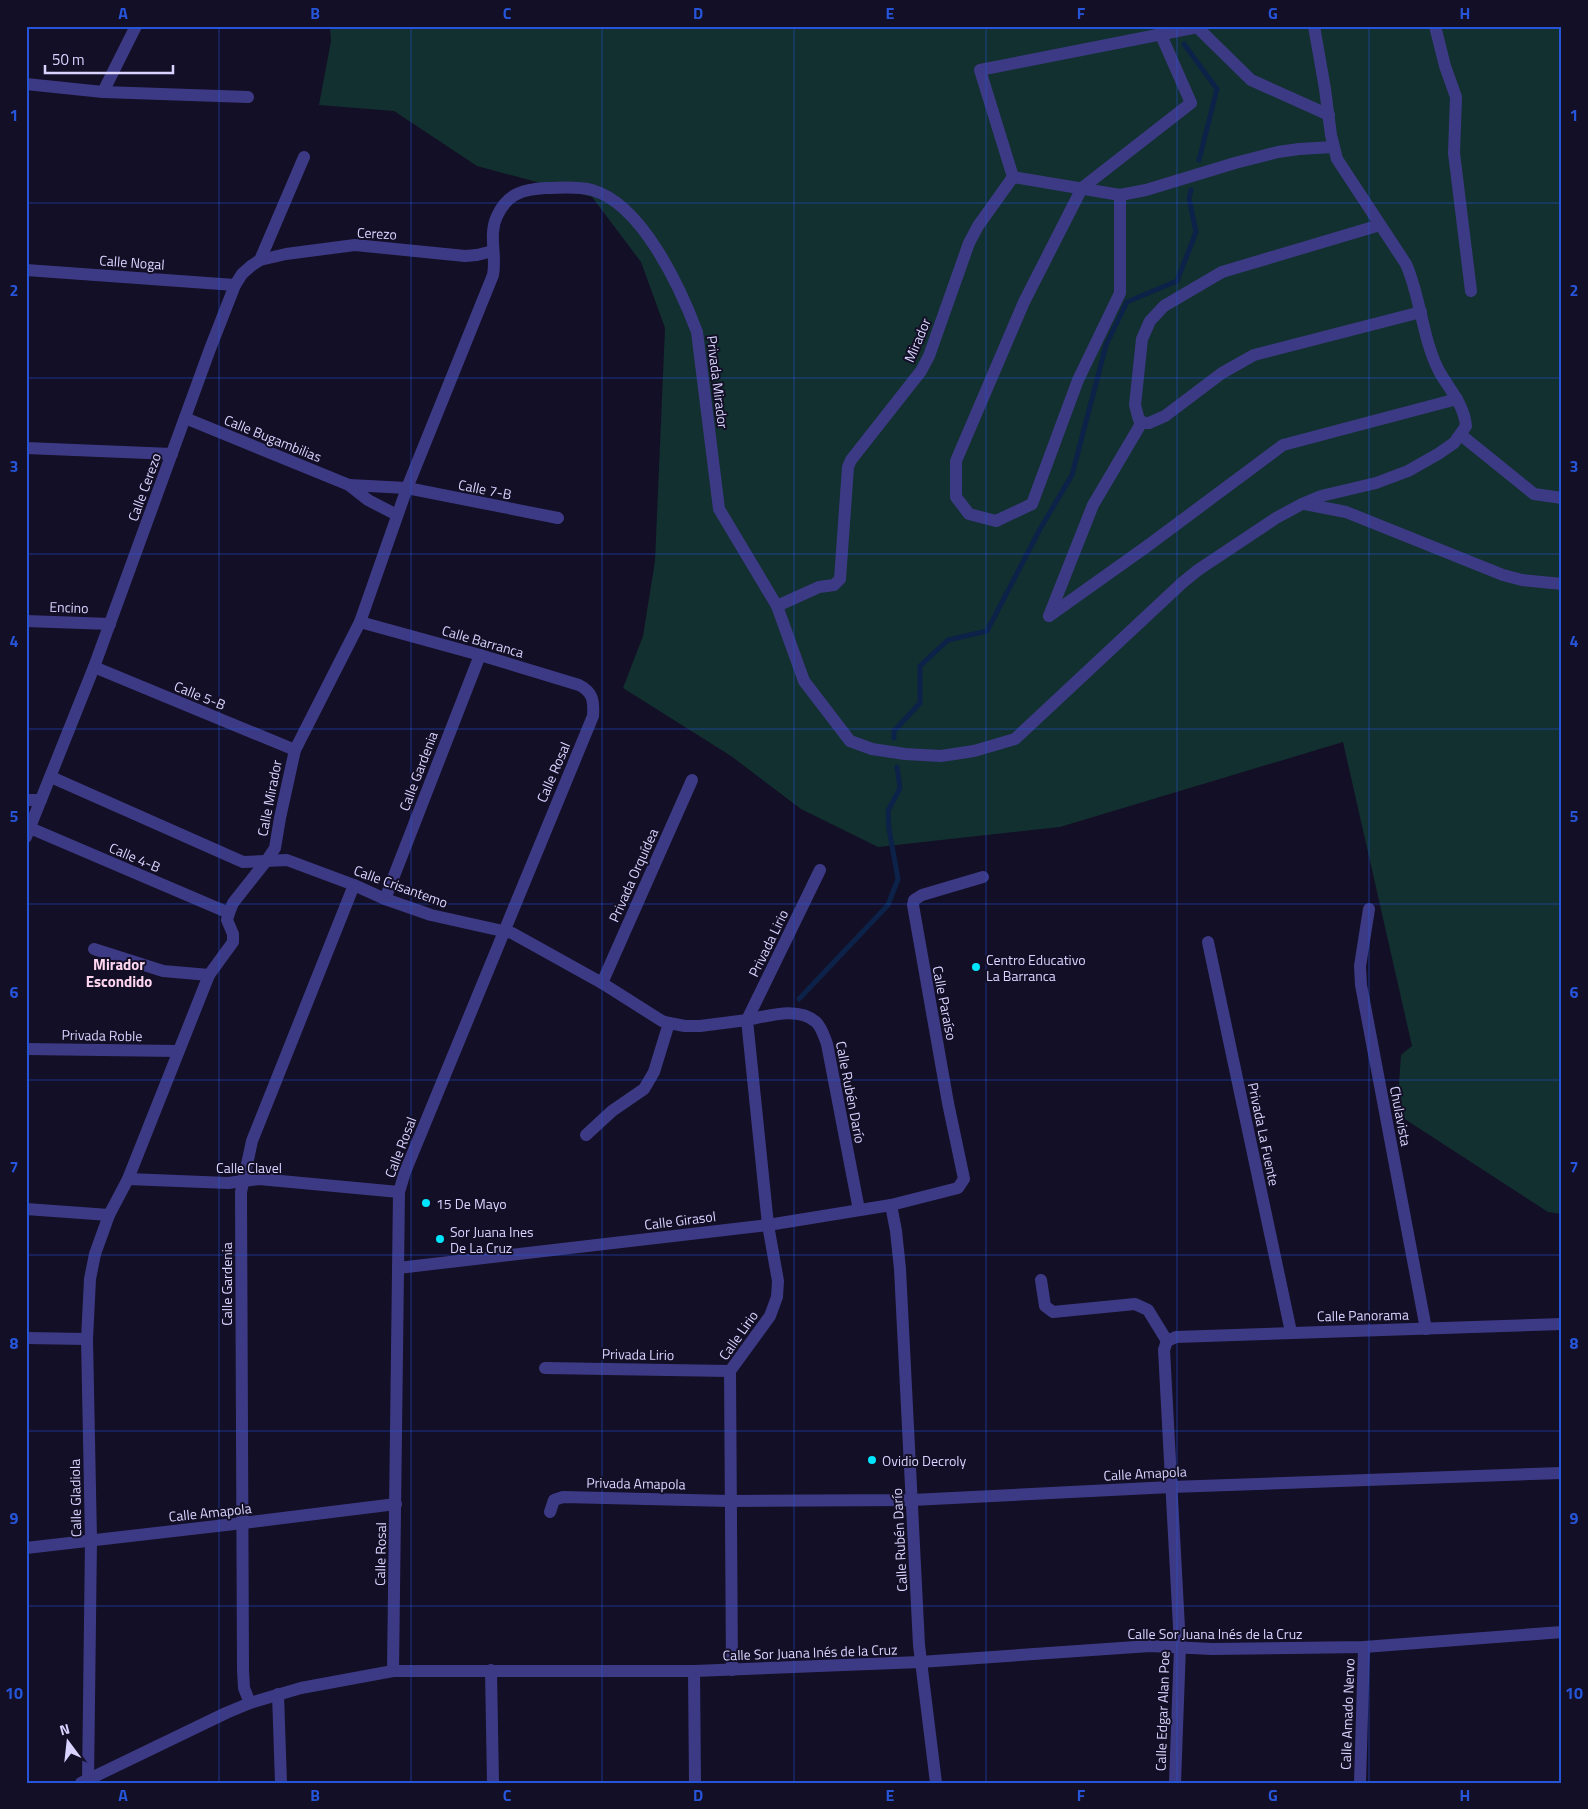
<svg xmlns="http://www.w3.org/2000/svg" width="1588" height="1809" font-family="'Titillium Web',sans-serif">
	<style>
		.green { fill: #12302f }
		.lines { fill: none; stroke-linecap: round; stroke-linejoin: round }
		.stream { stroke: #0c2248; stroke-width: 5 }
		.minor { stroke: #3d3a85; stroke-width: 12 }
		.grid { fill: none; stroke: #2655da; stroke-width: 1; stroke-opacity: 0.55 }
		.poi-dot { fill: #00e5ff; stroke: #130f26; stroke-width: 2 }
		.labels { text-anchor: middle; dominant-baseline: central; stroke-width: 4; stroke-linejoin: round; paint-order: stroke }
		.street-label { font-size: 14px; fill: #d9d4ff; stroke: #130f26 }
		.poi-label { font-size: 14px; fill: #d9d4ff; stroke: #130f26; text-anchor: start }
		.neighbourhood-label { font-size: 15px; font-weight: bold; fill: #ffd6f0; stroke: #130f26 }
		.neatline { fill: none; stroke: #2655da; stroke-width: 2 }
		.grid-label { font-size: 16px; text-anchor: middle; font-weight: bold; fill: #2655da }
	</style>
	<rect width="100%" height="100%" fill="#130f26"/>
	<!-- green -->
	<path class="green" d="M 330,26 L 1562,26 L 1562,1214 L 1548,1212 L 1397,1114 L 1401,1055 L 1412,1046 L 1343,742 L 1060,827 L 878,847 L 801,809 L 731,756 L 623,688 L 643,636 L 655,561 L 665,328 L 641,262 L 592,197 L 477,166 L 394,111 L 319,105 L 331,41 Z"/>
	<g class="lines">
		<!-- stream -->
		<g class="stream">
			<path d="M 1184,44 L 1217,89 L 1199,160"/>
			<path d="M 894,738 L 894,731 L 920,703 L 920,666 L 948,640 L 987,631 L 1040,529 L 1072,475 L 1106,345 L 1127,302 L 1177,281 L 1196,232 L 1189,198 L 1191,190"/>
			<path d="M 799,999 L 888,905 L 898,879 L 889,829 L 888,811 L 900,788 L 897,767"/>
		</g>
		<!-- minor -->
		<g class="minor">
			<path d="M 1435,26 L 1445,66 L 1456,97 L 1454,153 L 1471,291"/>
			<path d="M 1197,27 L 1251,80 L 1329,115"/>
			<path d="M 26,84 L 103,92 L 248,97"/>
			<path d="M 103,92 L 136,26"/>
			<path d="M 1013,177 L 980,70 L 1203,26"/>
			<path d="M 1013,177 L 1120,195 L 1146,190 L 1235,163 L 1278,152 L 1299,149 L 1333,147"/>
			<path d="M 1120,195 L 1120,293 L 1078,380 L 1032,504 L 996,521 L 969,514 L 956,497 L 956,461 L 1024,302 L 1082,188 L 1191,103 L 1161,35"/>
			<path d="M 1380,225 L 1222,272 L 1164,306 L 1150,321 L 1142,339 L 1135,405 L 1139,420 L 1145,423 L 1149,423 L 1165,416 L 1222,373 L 1254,355 L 1421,312"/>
			<path d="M 260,260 L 286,254 L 355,245 L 465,256 L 477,255 L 493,251"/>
			<path d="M 26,270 L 235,285"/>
			<path d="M 185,418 L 349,485 L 368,500 L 397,515"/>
			<path d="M 1461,435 L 1534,494 L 1562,498"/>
			<path d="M 26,448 L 172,454"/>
			<path d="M 349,485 L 407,488 L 558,518"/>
			<path d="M 1305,504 L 1346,512 L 1503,575 L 1522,580 L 1562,584"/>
			<path d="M 777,606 L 819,587 L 834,585 L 840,579 L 848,467 L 851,460 L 921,371 L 929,356 L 969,243 L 978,226 L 1013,177"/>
			<path d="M 1049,616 L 1146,547 L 1283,445 L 1457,399"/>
			<path d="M 1049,616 L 1093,505 L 1142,422"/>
			<path d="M 26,621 L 110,624"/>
			<path d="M 360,622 L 480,655 L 579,685 C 593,692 594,701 593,716 L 405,1172 L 399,1192 L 393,1671"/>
			<path d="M 94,667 L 295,750"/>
			<path d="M 51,777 L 243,862 L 287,860 L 354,885 L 385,899 L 431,915 L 512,933 L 602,983 L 662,1021 L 669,1023 L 685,1026 L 700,1026 L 747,1020 L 820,870"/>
			<path d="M 26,800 L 41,800"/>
			<path d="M 30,828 L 229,913"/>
			<path d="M 26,837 L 94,667 L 210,349 L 235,285 L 242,274 L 251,266 L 260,260 L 304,157"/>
			<path d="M 385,899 L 480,655"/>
			<path d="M 1369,909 L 1360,966 L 1361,985 L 1426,1329"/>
			<path d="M 1208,942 L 1291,1332"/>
			<path d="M 94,949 L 163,971 L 209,975"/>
			<path d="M 602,983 L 692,780"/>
			<path d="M 26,1049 L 178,1051"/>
			<path d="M 586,1135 L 612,1111 L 644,1089 L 654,1072 L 669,1023"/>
			<path d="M 128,1179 L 228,1183 L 259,1179 L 399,1192"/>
			<path d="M 891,1205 L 896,1231 L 900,1269 L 919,1645 L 936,1783"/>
			<path d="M 26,1209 L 109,1215"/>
			<path d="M 398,1268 L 768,1225 L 891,1205 L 958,1188 L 964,1179 L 963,1174 L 948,1103 L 913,905 L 914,900 L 922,895 L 983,877"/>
			<path d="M 1041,1280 L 1045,1306 L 1053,1312 L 1135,1304 L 1148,1310 L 1167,1341"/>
			<path d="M 26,1338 L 87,1339"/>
			<path d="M 1167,1341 L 1164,1350 L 1180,1646 L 1175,1783"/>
			<path d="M 1167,1341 L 1176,1337 L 1562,1324"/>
			<path d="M 545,1368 L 730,1371"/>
			<path d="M 550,1512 L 554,1500 L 563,1497 L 730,1501 L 912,1500 L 1171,1487 L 1562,1473"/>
			<path d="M 26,1548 L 243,1523 L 396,1504"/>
			<path d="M 491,1670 L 493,1783"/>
			<path d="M 732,1670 L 730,1371 L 770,1316 L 777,1297 L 778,1281 L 768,1225 L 747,1020 C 768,1016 798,1006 816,1022 C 822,1028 824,1036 827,1044 L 859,1210"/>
			<path d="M 694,1671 L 695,1783"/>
			<path d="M 278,1694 L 281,1783"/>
			<path d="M 250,1703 L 244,1688 L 243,1670 L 241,1192 L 252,1141 L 354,885"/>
			<path d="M 81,1783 L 226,1713 L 250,1703 L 301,1688 L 393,1671 L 694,1671 L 920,1662 L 1150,1646 L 1212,1649 L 1364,1647 L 1562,1632"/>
			<path d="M 88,1783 L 91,1539 L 87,1339 L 90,1279 L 95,1254 L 109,1215 L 128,1179 L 209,975 L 233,942 L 233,934 L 227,920 L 229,913 L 233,903 L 267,860 L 275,848 L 280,818 L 295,750 L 360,622 L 407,488 L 493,275 C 497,255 488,235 497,216 C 507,194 523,189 546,188 C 561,188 577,186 592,190 C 642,204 680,287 697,332 L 719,509 L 777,606 L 804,681 L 850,741 L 872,749 L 905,754 L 941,756 L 974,751 L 1015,739 L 1182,583 L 1198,570 L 1276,518 L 1302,504 L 1321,496 L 1376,483 L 1408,471 L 1438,454 L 1454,443 L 1466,426 C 1464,404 1449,389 1439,371 C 1422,338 1421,298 1406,264 L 1337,159 L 1331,135 L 1325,89 L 1314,26"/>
			<path d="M 1360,1783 L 1364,1647"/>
		</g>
	</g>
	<!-- grid -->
	<path class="grid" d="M 219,26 L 219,1783M 411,26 L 411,1783M 602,26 L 602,1783M 794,26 L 794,1783M 986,26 L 986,1783M 1177,26 L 1177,1783M 1369,26 L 1369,1783M 26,203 L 1562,203M 26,378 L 1562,378M 26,554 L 1562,554M 26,729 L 1562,729M 26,904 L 1562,904M 26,1080 L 1562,1080M 26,1255 L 1562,1255M 26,1431 L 1562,1431M 26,1606 L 1562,1606"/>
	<!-- markers -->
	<g class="poi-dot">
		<circle cx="976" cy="967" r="5"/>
		<circle cx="426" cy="1203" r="5"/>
		<circle cx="440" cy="1239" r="5"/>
		<circle cx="872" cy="1460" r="5"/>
	</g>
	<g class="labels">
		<!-- street labels -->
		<g class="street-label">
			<text transform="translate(377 233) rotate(3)">Cerezo</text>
			<text transform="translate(132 262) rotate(4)">Calle Nogal</text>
			<text transform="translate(917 340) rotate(-67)">Mirador</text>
			<text transform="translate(718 382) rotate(83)">Privada Mirador</text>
			<text transform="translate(273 438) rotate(22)">Calle Bugambilias</text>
			<text transform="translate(144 487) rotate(-70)">Calle Cerezo</text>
			<text transform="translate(485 489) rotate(11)">Calle 7-B</text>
			<text transform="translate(69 607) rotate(2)">Encino</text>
			<text transform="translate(483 641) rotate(16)">Calle Barranca</text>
			<text transform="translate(200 695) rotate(22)">Calle 5-B</text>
			<text transform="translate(418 771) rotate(-69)">Calle Gardenia</text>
			<text transform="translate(553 772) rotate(-67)">Calle Rosal</text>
			<text transform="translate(269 798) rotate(-79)">Calle Mirador</text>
			<text transform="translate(135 857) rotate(23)">Calle 4-B</text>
			<text transform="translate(633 875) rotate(-66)">Privada Orquídea</text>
			<text transform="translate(401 886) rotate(20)">Calle Crisantemo</text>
			<text transform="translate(768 943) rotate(-64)">Privada Lirio</text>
			<text transform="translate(945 1003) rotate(79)">Calle Paraíso</text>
			<text transform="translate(102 1035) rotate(1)">Privada Roble</text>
			<text transform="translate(851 1092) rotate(79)">Calle Rubén Darío</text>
			<text transform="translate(1401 1116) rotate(79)">Chulavista</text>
			<text transform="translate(1264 1134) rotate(78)">Privada La Fuente</text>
			<text transform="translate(400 1147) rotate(-69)">Calle Rosal</text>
			<text x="249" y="1167">Calle Clavel</text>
			<text transform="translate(680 1220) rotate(-7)">Calle Girasol</text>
			<text transform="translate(226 1284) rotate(-90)">Calle Gardenia</text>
			<text transform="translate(1363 1315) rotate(-1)">Calle Panorama</text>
			<text transform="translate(738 1335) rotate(-55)">Calle Lirio</text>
			<text transform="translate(638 1354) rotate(1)">Privada Lirio</text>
			<text transform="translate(1145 1473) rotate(-3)">Calle Amapola</text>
			<text transform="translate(636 1483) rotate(1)">Privada Amapola</text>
			<text transform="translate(75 1498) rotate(-91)">Calle Gladiola</text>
			<text transform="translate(210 1512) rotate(-6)">Calle Amapola</text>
			<text transform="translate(899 1540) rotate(-93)">Calle Rubén Darío</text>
			<text transform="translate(380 1554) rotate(-89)">Calle Rosal</text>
			<text x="1215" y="1633">Calle Sor Juana Inés de la Cruz</text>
			<text transform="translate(810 1652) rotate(-2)">Calle Sor Juana Inés de la Cruz</text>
			<text transform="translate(1162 1711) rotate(-88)">Calle Edgar Alan Poe</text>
			<text transform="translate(1347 1714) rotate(-88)">Calle Amado Nervo</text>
		</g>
		<!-- poi labels -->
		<g class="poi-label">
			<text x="986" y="959">Centro Educativo<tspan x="986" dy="16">La Barranca</tspan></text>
			<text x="436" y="1203">15 De Mayo</text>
			<text x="450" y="1231">Sor Juana Ines<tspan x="450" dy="16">De La Cruz</tspan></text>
			<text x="882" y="1460">Ovidio Decroly</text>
		</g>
		<!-- neighbourhood labels -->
		<g class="neighbourhood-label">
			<text x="119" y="964">Mirador<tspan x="119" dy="17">Escondido</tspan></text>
		</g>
	</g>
	<!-- border -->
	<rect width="1588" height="1809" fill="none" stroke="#130f26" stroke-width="55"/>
	<!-- north arrow -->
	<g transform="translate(68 1742) rotate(345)" stroke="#130f26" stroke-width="4" paint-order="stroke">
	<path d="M0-4L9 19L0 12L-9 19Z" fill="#d9d4ff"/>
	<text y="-8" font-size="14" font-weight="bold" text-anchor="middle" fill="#d9d4ff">N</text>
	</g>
	<!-- scale -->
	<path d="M45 65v8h128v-8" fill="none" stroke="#d9d4ff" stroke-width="2.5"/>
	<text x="52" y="65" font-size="15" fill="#d9d4ff" stroke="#130f26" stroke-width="4" paint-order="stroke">50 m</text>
	<rect x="28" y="28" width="1532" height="1754" class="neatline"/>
	<g class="grid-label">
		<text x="123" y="19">A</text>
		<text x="315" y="19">B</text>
		<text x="507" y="19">C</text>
		<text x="698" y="19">D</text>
		<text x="890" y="19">E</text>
		<text x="1081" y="19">F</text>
		<text x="1273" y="19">G</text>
		<text x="1465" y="19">H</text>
		<text x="14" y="121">1</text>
		<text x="1574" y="121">1</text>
		<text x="14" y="296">2</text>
		<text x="1574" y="296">2</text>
		<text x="14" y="472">3</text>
		<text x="1574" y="472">3</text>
		<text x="14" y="647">4</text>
		<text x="1574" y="647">4</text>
		<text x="14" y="822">5</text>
		<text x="1574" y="822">5</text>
		<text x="14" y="998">6</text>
		<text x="1574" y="998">6</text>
		<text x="14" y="1173">7</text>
		<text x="1574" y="1173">7</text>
		<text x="14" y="1349">8</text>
		<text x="1574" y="1349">8</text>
		<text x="14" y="1524">9</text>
		<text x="1574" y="1524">9</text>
		<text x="14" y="1699">10</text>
		<text x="1574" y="1699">10</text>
		<text x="123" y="1801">A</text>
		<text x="315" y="1801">B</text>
		<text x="507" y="1801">C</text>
		<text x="698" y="1801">D</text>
		<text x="890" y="1801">E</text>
		<text x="1081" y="1801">F</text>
		<text x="1273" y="1801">G</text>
		<text x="1465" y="1801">H</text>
	</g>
</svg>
